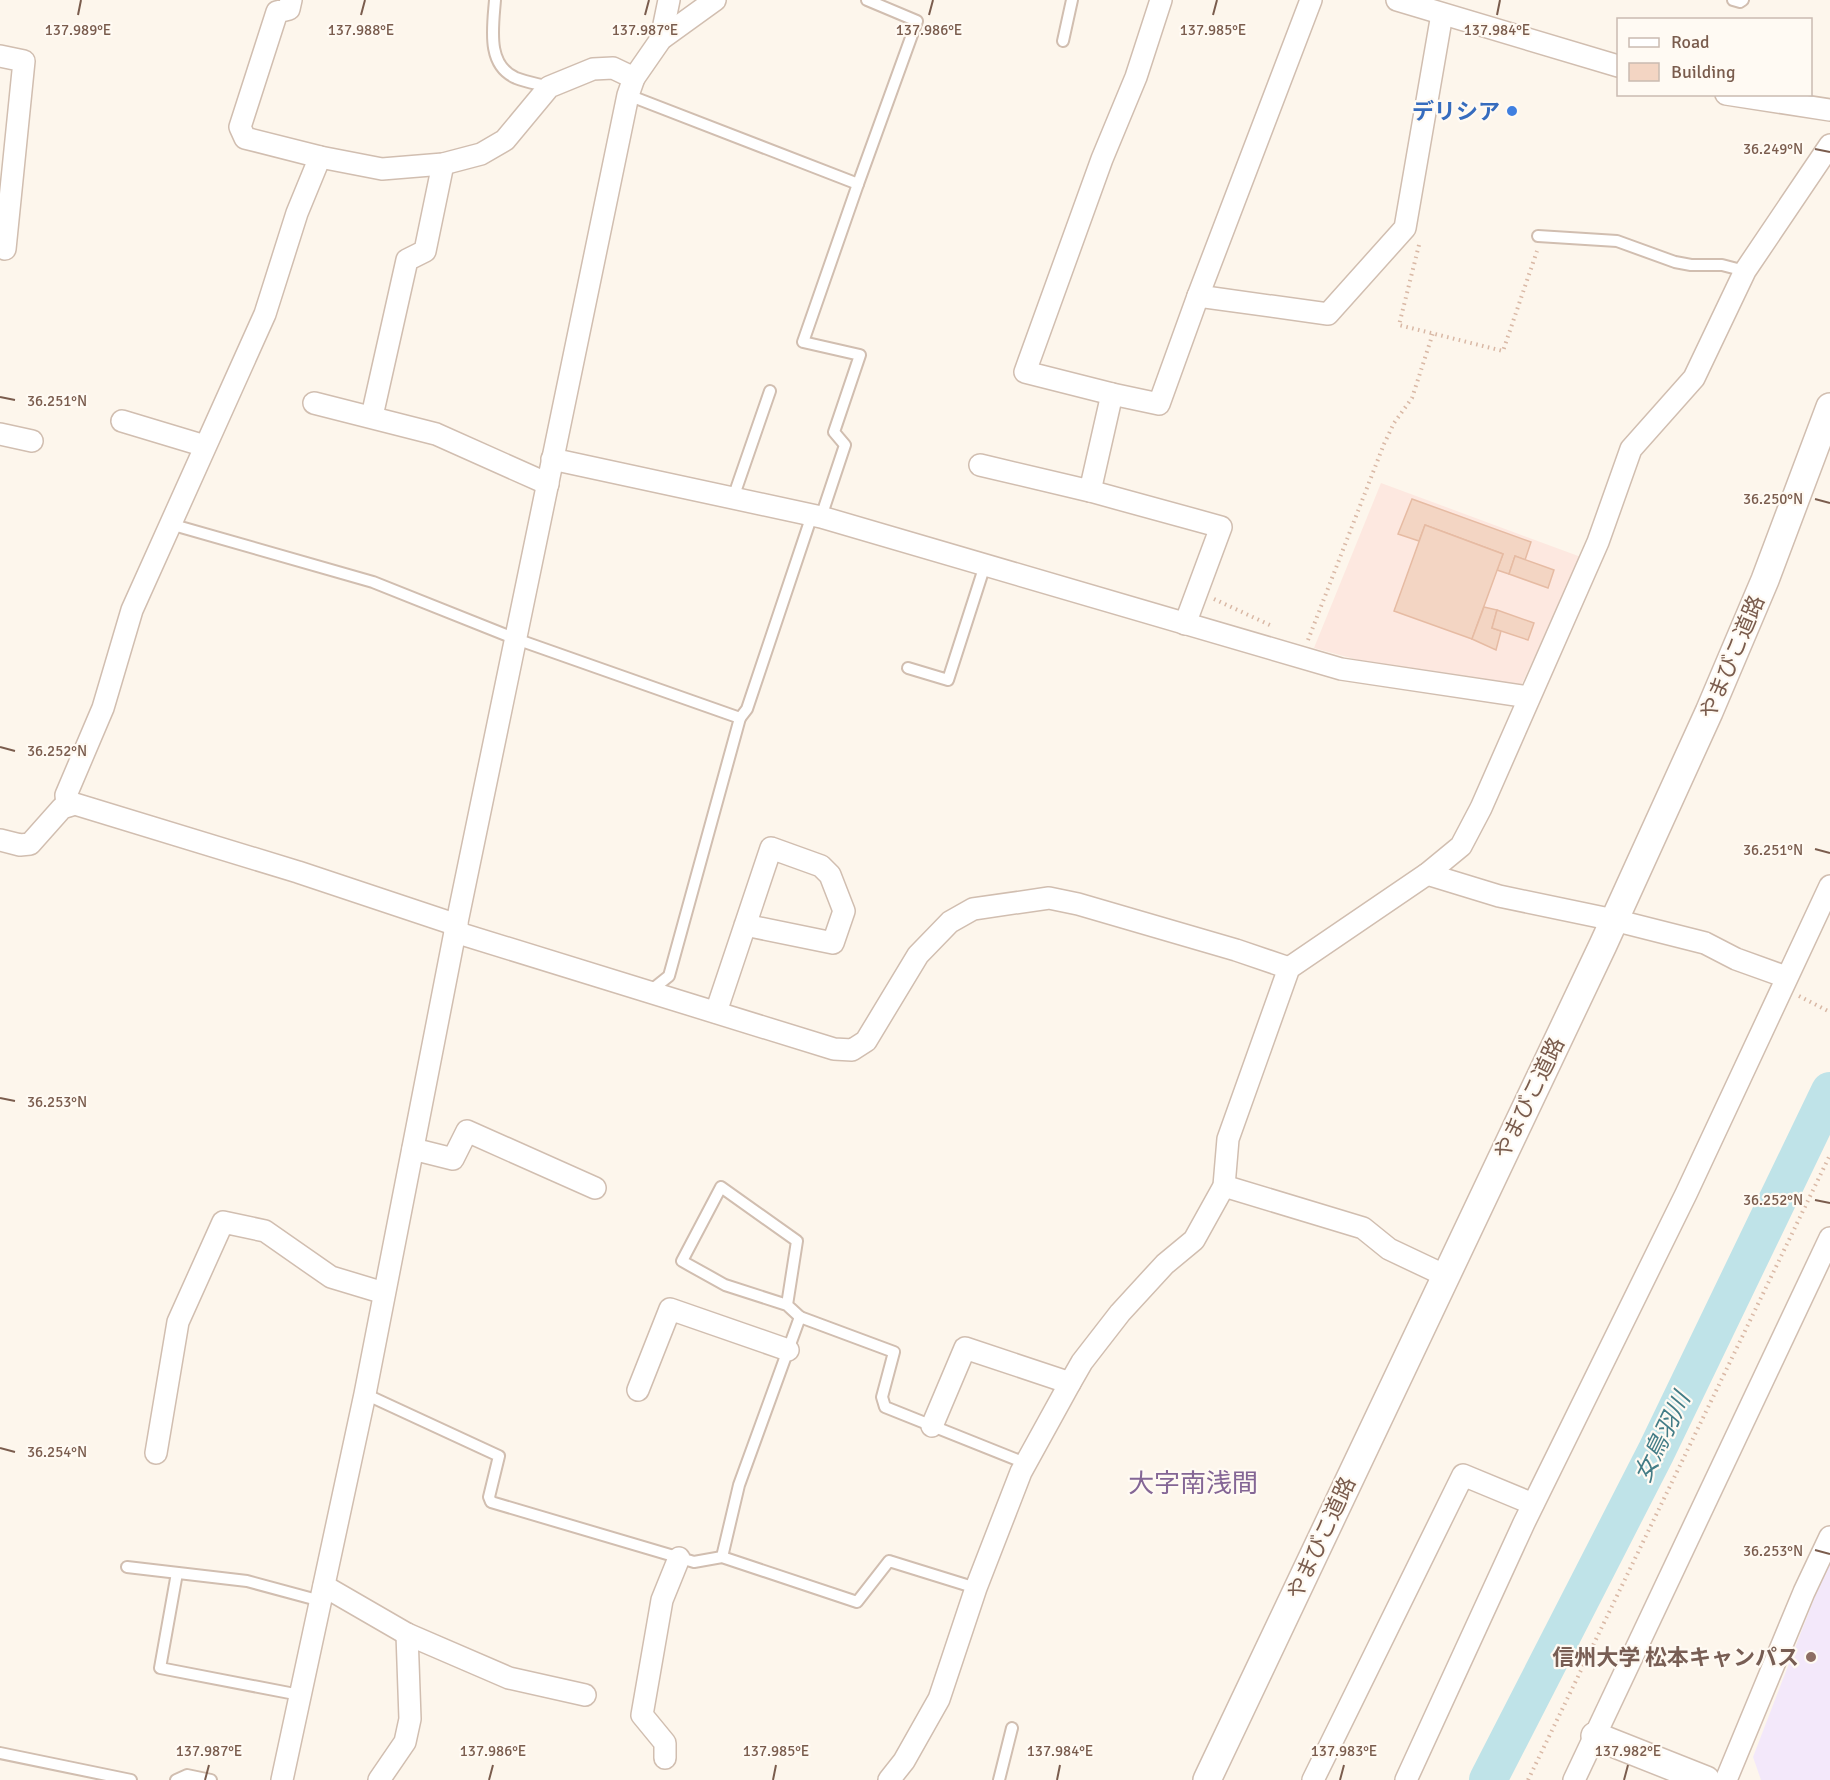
<svg xmlns="http://www.w3.org/2000/svg" width="1830" height="1780" font-family="Signika,'Noto Sans JP',sans-serif">
	<style>
		.commercial { fill: #fde8e0 }
		.education { fill: #f3e8fa }
		.lines { fill: none; stroke-linecap: round; stroke-linejoin: round }
		.river { stroke: #bfe3e8; stroke-width: 38 }
		.building { fill: #f3d5c3; stroke: #e6bba3; stroke-width: 1.5 }
		.service-casing { stroke: #d1beb0; stroke-width: 14 }
		.minor-casing { stroke: #d1beb0; stroke-width: 24 }
		.tertiary-casing { stroke: #d1beb0; stroke-width: 30 }
		.path { stroke: #d9b8a5; stroke-width: 4; stroke-dasharray: 1.5 4.5; stroke-linecap: butt }
		.service { stroke: #fff; stroke-width: 10 }
		.minor { stroke: #fff; stroke-width: 21 }
		.tertiary { stroke: #fff; stroke-width: 27 }
		.ticks { fill: none; stroke: #7a5c4d; stroke-width: 2 }
		.shop-dot { fill: #3f7fe0; stroke: #fffaf3; stroke-width: 2 }
		.education-dot { fill: #8d6e63; stroke: #fffaf3; stroke-width: 2 }
		.labels { text-anchor: middle; dominant-baseline: central; stroke-width: 4.5; stroke-linejoin: round; paint-order: stroke }
		.shop-label { font-size: 22px; font-weight: bold; fill: #366cbe; stroke: #fffaf3; text-anchor: end }
		.street-label { font-size: 22px; fill: #7a5c4d; stroke: #fffaf3 }
		.education-label { font-size: 22px; font-weight: bold; fill: #785e54; stroke: #fffaf3; text-anchor: end }
		.water-label { font-size: 24px; font-style: italic; fill: #437c86; stroke: #fffaf3 }
		.quarter-label { font-size: 26px; fill: #846695; stroke: #fffaf3 }
		.ticks-label { font-size: 15px; text-anchor: middle; fill: #7a5c4d; stroke: #fffaf3; stroke-width: 4.5; stroke-linejoin: round; paint-order: stroke }
	</style>
	<rect width="100%" height="100%" fill="#fdf6ec"/>
	<!-- commercial -->
	<path class="commercial" d="M 1381,483 L 1581,557 L 1520,688 L 1380,666 L 1314,648 Z"/>
	<!-- education -->
	<path class="education" d="M 1830,1557 L 1830,1780 L 1761,1780 L 1753,1757 Z"/>
	<g class="lines">
		<!-- river -->
		<path class="river" d="M 1488,1780 L 1656,1452 L 1830,1091"/>
	</g>
	<!-- building -->
	<g class="building">
		<path d="M 1412,499 L 1531,542 L 1525,560 L 1515,556 L 1509,574 L 1497,570 L 1503,554 L 1425,525 L 1419,541 L 1398,534 Z"/>
		<path d="M 1425,525 L 1503,554 L 1472,639 L 1394,611 Z"/>
		<path d="M 1515,556 L 1554,570 L 1548,588 L 1509,574 Z"/>
		<path d="M 1484,607 L 1497,610 L 1492,628 L 1501,631 L 1496,650 L 1472,639 Z"/>
		<path d="M 1497,610 L 1534,623 L 1528,640 L 1492,628 Z"/>
	</g>
	<g class="lines">
		<defs>
			<g id="service">
				<path d="M 495,0 C 493,27 486,65 516,78 C 526,82 538,84 549,87"/>
				<path d="M 1733,0 L 1740,2 L 1743,0"/>
				<path d="M 1063,41 L 1072,0"/>
				<path d="M 628,95 L 858,184 L 803,342 L 860,355 L 834,432 L 845,445 L 821,517"/>
				<path d="M 858,184 L 917,21 L 867,0"/>
				<path d="M 1538,236 L 1617,241 L 1675,262 L 1691,265 L 1722,265 L 1745,271"/>
				<path d="M 733,498 L 770,391"/>
				<path d="M 170,524 L 373,582 L 516,639 L 740,718 L 669,976 L 649,992"/>
				<path d="M 908,668 L 948,680 L 985,565"/>
				<path d="M 740,718 L 747,709 L 812,515"/>
				<path d="M 800,1317 L 894,1352 L 882,1397 L 885,1407 L 1025,1463"/>
				<path d="M 365,1394 L 499,1456 L 489,1497 L 491,1502 L 694,1562 L 722,1557 L 857,1602 L 889,1561 L 976,1588"/>
				<path d="M 722,1557 L 739,1485 L 800,1317 L 787,1305 L 797,1241 L 721,1187 L 682,1261 L 725,1285 L 787,1305"/>
				<path d="M 127,1567 L 247,1581 L 321,1601"/>
				<path d="M 177,1573 L 160,1668 L 300,1695"/>
				<path d="M 0,1753 L 131,1780"/>
				<path d="M 176,1780 L 187,1775 L 211,1780"/>
				<path d="M 999,1780 L 1012,1728"/>
			</g>
			<g id="minor">
				<path d="M 291,0 L 289,9 L 277,12 L 240,127 L 245,138 L 320,157 L 382,169 L 443,164 L 481,154 L 505,140 L 549,87 L 593,69 L 613,68 L 634,78"/>
				<path d="M 1161,0 L 1136,77 L 1102,159 L 1025,372 L 1112,394 L 1159,404 L 1198,296 L 1311,0"/>
				<path d="M 1397,0 L 1618,66"/>
				<path d="M 661,39 L 669,0"/>
				<path d="M 0,56 L 24,61 L 5,249"/>
				<path d="M 1726,94 L 1830,110"/>
				<path d="M 1198,296 L 1328,314 L 1405,228 L 1442,14"/>
				<path d="M 314,403 L 436,434 L 548,484"/>
				<path d="M 372,416 L 407,260 L 425,251 L 443,164"/>
				<path d="M 122,421 L 205,446"/>
				<path d="M 0,434 L 32,441"/>
				<path d="M 552,459 L 821,517 L 1341,669 L 1529,697"/>
				<path d="M 980,465 L 1090,491 L 1112,394"/>
				<path d="M 1090,491 L 1221,527 L 1185,624"/>
				<path d="M 67,806 L 66,795 L 103,708 L 132,610 L 265,314 L 297,213 L 320,157"/>
				<path d="M 0,840 L 20,845 L 30,844 L 62,808 L 75,804 L 298,872 L 457,925"/>
				<path d="M 1427,874 L 1499,896 L 1614,920 L 1705,943 L 1736,959 L 1786,977"/>
				<path d="M 455,932 L 834,1049 L 852,1050 L 866,1041 L 918,955 L 950,922 L 973,909 L 1049,898 L 1078,904 L 1236,950 L 1289,968"/>
				<path d="M 716,1012 L 771,848 L 821,866 L 830,875 L 844,911 L 833,943 L 745,925"/>
				<path d="M 413,1149 L 453,1159 L 467,1131 L 595,1188"/>
				<path d="M 1224,1186 L 1363,1228 L 1389,1249 L 1444,1275"/>
				<path d="M 638,1390 L 670,1309 L 788,1350"/>
				<path d="M 932,1426 L 965,1348 L 1070,1383"/>
				<path d="M 156,1453 L 178,1322 L 223,1222 L 265,1231 L 331,1277 L 384,1293"/>
				<path d="M 324,1586 L 407,1634 L 509,1678 L 585,1695"/>
				<path d="M 665,1758 L 665,1743 L 642,1715 L 662,1600 L 679,1558"/>
				<path d="M 282,1780 L 365,1394 L 455,932 L 628,95 L 634,78 L 661,39 L 715,0"/>
				<path d="M 379,1780 L 405,1742 L 410,1719 L 407,1634"/>
				<path d="M 889,1780 L 904,1761 L 939,1699 L 976,1588 L 1021,1472 L 1070,1383 L 1082,1362 L 1120,1313 L 1165,1264 L 1194,1240 L 1224,1186 L 1228,1139 L 1289,968 L 1427,874 L 1461,846 L 1481,808 L 1598,542 L 1631,449 L 1694,378 L 1745,271 L 1830,145"/>
				<path d="M 1313,1780 L 1463,1475 L 1533,1504"/>
				<path d="M 1406,1780 L 1524,1523 L 1686,1194 L 1830,886"/>
				<path d="M 1574,1780 L 1830,1238"/>
				<path d="M 1726,1780 L 1804,1592 L 1830,1537"/>
			</g>
			<g id="tertiary">
				<path d="M 1595,1736 L 1706,1780"/>
				<path d="M 1207,1780 L 1603,945 L 1709,712 L 1765,580 L 1830,407"/>
			</g>
		</defs>
		<!-- service casing -->
		<use href="#service" class="service-casing"/>
		<!-- minor casing -->
		<use href="#minor" class="minor-casing"/>
		<!-- tertiary casing -->
		<use href="#tertiary" class="tertiary-casing"/>
		<!-- path -->
		<g class="path">
			<path d="M 1419,245 L 1399,325 L 1503,351 L 1537,251"/>
			<path d="M 1214,599 L 1272,626"/>
			<path d="M 1308,640 L 1384,444 L 1394,423 L 1412,398 L 1433,333"/>
			<path d="M 1799,996 L 1830,1012"/>
			<path d="M 1528,1780 L 1830,1155"/>
		</g>
		<!-- service -->
		<use href="#service" class="service"/>
		<!-- minor -->
		<use href="#minor" class="minor"/>
		<!-- tertiary -->
		<use href="#tertiary" class="tertiary"/>
	</g>
	<!-- ticks -->
	<path class="ticks" d="M 78,15 L 81,0M 361,15 L 365,0M 645,15 L 649,0M 929,15 L 933,0M 1213,15 L 1217,0M 1497,15 L 1500,0M 1815,149 L 1830,152M 0,397 L 15,400M 1815,499 L 1830,503M 0,747 L 15,751M 1815,849 L 1830,853M 0,1098 L 15,1101M 1815,1200 L 1830,1203M 0,1448 L 15,1452M 1815,1550 L 1830,1554M 205,1780 L 209,1765M 489,1780 L 493,1765M 773,1780 L 776,1765M 1057,1780 L 1060,1765M 1340,1780 L 1344,1765M 1624,1780 L 1628,1765"/>
	<!-- markers -->
	<circle class="shop-dot" cx="1512" cy="111" r="6"/>
	<circle class="education-dot" cx="1811" cy="1657" r="6"/>
	<g class="labels">
		<!-- shop labels -->
		<g class="shop-label">
			<text x="1500" y="111">デリシア</text>
		</g>
		<!-- street labels -->
		<g class="street-label">
			<text transform="translate(1732 657) rotate(-67)">やまびこ道路</text>
			<text transform="translate(1529 1098) rotate(-64)">やまびこ道路</text>
			<text transform="translate(1321 1538) rotate(-65)">やまびこ道路</text>
		</g>
		<!-- education labels -->
		<g class="education-label">
			<text x="1799" y="1657">信州大学 松本キャンパス</text>
		</g>
		<!-- water labels -->
		<g class="water-label">
			<text transform="translate(1662 1437) rotate(-64)">女鳥羽川</text>
		</g>
		<!-- quarter labels -->
		<g class="quarter-label">
			<text x="1193" y="1484">大字南浅間</text>
		</g>
	</g>
	<g class="ticks-label">
		<text x="78" y="35">137.989°E</text>
		<text x="361" y="35">137.988°E</text>
		<text x="645" y="35">137.987°E</text>
		<text x="929" y="35">137.986°E</text>
		<text x="1213" y="35">137.985°E</text>
		<text x="1497" y="35">137.984°E</text>
		<text x="1773" y="154">36.249°N</text>
		<text x="57" y="406">36.251°N</text>
		<text x="1773" y="504">36.250°N</text>
		<text x="57" y="756">36.252°N</text>
		<text x="1773" y="855">36.251°N</text>
		<text x="57" y="1107">36.253°N</text>
		<text x="1773" y="1205">36.252°N</text>
		<text x="57" y="1457">36.254°N</text>
		<text x="1773" y="1556">36.253°N</text>
		<text x="209" y="1756">137.987°E</text>
		<text x="493" y="1756">137.986°E</text>
		<text x="776" y="1756">137.985°E</text>
		<text x="1060" y="1756">137.984°E</text>
		<text x="1344" y="1756">137.983°E</text>
		<text x="1628" y="1756">137.982°E</text>
	</g>
	<!-- legend -->
	<rect x="1617" y="18" width="195" height="78" fill="#fffaf3" stroke="#cabbb1" stroke-width="1.5"/>
	<rect x="1629" y="38" width="30" height="9" fill="#ffffff" stroke="#cabbb1" stroke-width="1.5"/>
	<text x="1671" y="48" font-size="18" fill="#7a5c4d">Road</text>
	<rect x="1629" y="63" width="30" height="18" fill="#f3d5c3" stroke="#cabbb1" stroke-width="1.5"/>
	<text x="1671" y="78" font-size="18" fill="#7a5c4d">Building</text>
</svg>
